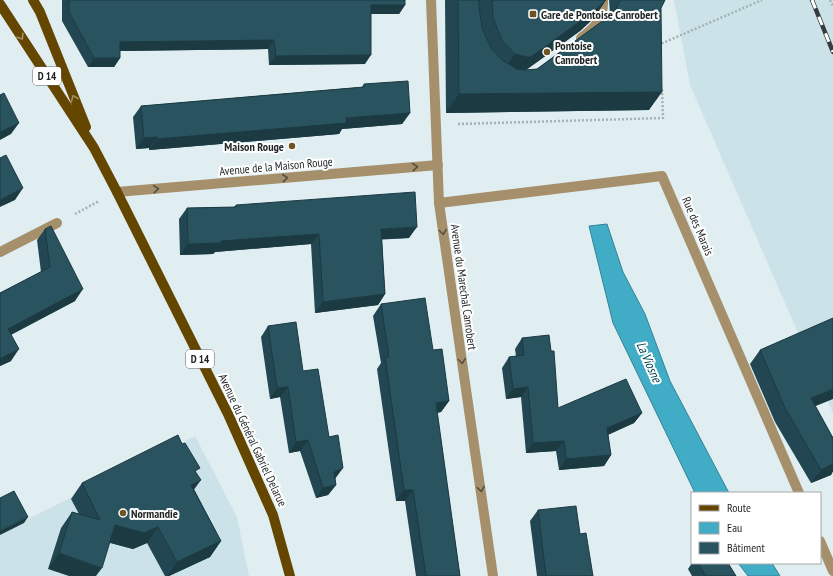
<svg xmlns="http://www.w3.org/2000/svg" width="833" height="576" font-family="'PT Sans Narrow',sans-serif">
	<style>
		.built { fill: #cbe2e8 }
		.water { fill: #40acc6; stroke: #368396 }
		.lines { fill: none; stroke-linecap: round; stroke-linejoin: round }
		.path { stroke: #a6b1b4; stroke-width: 2.5; stroke-dasharray: 2 2; stroke-linecap: butt }
		.minor { stroke: #a6906b; stroke-width: 10 }
		.major { stroke: #654600; stroke-width: 10 }
		.rail-casing { stroke: #373d3e; stroke-width: 4.5 }
		.rail { stroke: #fff; stroke-width: 3; stroke-dasharray: 9; stroke-linecap: butt }
		.wall { fill: #224752 }
		.shaded-wall { fill: #1c3a42 }
		.building { fill: #28535f; stroke: #1c3a42 }
		.oneway { stroke: #a39066 }
		.oneway2 { stroke: #554f41 }
		.poi-dot { fill: #6e5425; stroke: #fff; stroke-width: 1.5 }
		.labels { text-anchor: middle; dominant-baseline: central; stroke-width: 4; stroke-linejoin: round; paint-order: stroke }
		.shield { fill: #fff; stroke: #626666; stroke-width: 1 }
		.shield-label { font-size: 11px; font-weight: bold; fill: #1f2425 }
		.poi-label { font-size: 12px; font-weight: bold; fill: #1f2425; stroke: #fff; text-anchor: start }
		.street-label { font-size: 12px; fill: #1f2425; stroke: #fff }
		.water-label { font-size: 13px; font-style: italic; fill: #004451; stroke: #fff }
	</style>
	<rect width="100%" height="100%" fill="#e0eef2"/>
	<!-- built -->
	<g class="built">
		<path d="M 674,0 L 833,0 L 833,413 L 690,85 Z"/>
		<path d="M 195,436 L 237,517 L 249,576 L 0,576 L 0,533 Z"/>
	</g>
	<!-- water -->
	<g class="water">
		<path d="M 607,224 L 623,272 L 645,314 L 670,381 L 729,493 L 695,493 L 613,323 L 589,226 Z"/>
		<path d="M 738,563 L 772,563 L 780,576 L 748,576 Z"/>
	</g>
	<g class="lines">
		<!-- path -->
		<g class="path">
			<path d="M 830,0 L 833,6"/>
			<path d="M 658,45 L 762,0"/>
			<path d="M 458,124 L 663,118 L 662,89"/>
			<path d="M 75,214 L 99,201"/>
		</g>
		<!-- minor -->
		<g class="minor">
			<path d="M 431,0 L 439,203 L 493,576"/>
			<path d="M 581,38 C 595,28 604,18 603,0"/>
			<path d="M 117,192 L 438,165"/>
			<path d="M 439,203 L 662,176 L 799,493"/>
			<path d="M 0,252 L 57,223"/>
			<path d="M 820,541 L 833,571"/>
		</g>
		<!-- major -->
		<g class="major">
			<path d="M 33,0 L 40,12 L 86,127"/>
			<path d="M 0,4 L 94,148 L 117,192 L 228,414 L 273,515 L 290,576"/>
		</g>
		<defs>
			<path id="rail" d="M 812,0 L 833,52"/>
		</defs>
		<!-- rail casing -->
		<use href="#rail" class="rail-casing"/>
		<!-- rail -->
		<use href="#rail" class="rail"/>
	</g>
	<!-- wall -->
	<g class="wall">
		<path d="M 62,0 L 405,0 L 405,5 L 399,14 L 371,14 L 365,64 L 269,65 L 268,49 L 120,51 L 120,58 L 114,67 L 88,67 L 62,21 Z"/>
		<path d="M 445,0 L 606,0 L 593,19 L 580,31 L 525,70 L 537,69 L 601,22 L 610,14 L 609,0 L 665,0 L 661,8 L 649,110 L 446,113 Z"/>
		<path d="M 364,84 L 410,113 L 402,124 L 342,129 L 339,134 L 149,150 L 149,148 L 136,149 L 133,117 L 141,106 L 362,87 Z"/>
		<path d="M 236,205 L 409,238 L 382,239 L 385,294 L 378,305 L 315,313 L 311,244 L 215,252 L 213,254 L 180,255 L 179,219 L 187,208 L 234,207 Z"/>
		<path d="M 45,229 L 75,301 L 11,335 L 11,361 L 0,366 L 0,293 L 41,272 L 37,240 Z"/>
		<path d="M 381,304 L 433,350 L 449,401 L 441,412 L 437,413 L 460,576 L 416,576 L 405,501 L 396,501 L 377,369 L 381,363 L 373,316 Z"/>
		<path d="M 268,326 L 303,371 L 335,479 L 336,485 L 328,495 L 316,498 L 300,451 L 289,453 L 280,397 L 270,399 L 261,337 Z"/>
		<path d="M 522,338 L 551,351 L 558,408 L 642,413 L 634,423 L 608,435 L 611,455 L 604,466 L 559,470 L 556,451 L 526,453 L 521,397 L 506,399 L 502,368 L 509,357 L 516,356 L 515,349 Z"/>
		<path d="M 760,350 L 815,406 L 833,438 L 833,471 L 831,475 L 811,483 L 775,422 L 750,364 Z"/>
		<path d="M 197,473 L 194,489 L 221,541 L 210,557 L 169,576 L 165,576 L 147,543 L 133,549 L 110,543 L 48,569 L 61,528 L 72,512 L 79,514 L 71,499 L 82,483 Z"/>
		<path d="M 538,510 L 580,534 L 593,576 L 537,576 L 530,521 Z"/>
		<path d="M 692,563 L 728,563 L 736,576 L 692,576 L 688,569 Z"/>
	</g>
	<!-- shaded-wall -->
	<g class="shaded-wall">
		<path d="M 606,0 L 593,19 L 580,31 L 518,76 L 502,72 L 515,54 Z"/>
		<path d="M 371,5 L 405,5 L 399,14 L 365,14 Z"/>
		<path d="M 274,40 L 268,49 L 114,51 L 120,42 Z"/>
		<path d="M 371,55 L 365,64 L 269,65 L 276,56 Z"/>
		<path d="M 94,58 L 120,58 L 114,67 L 88,67 Z"/>
		<path d="M 662,92 L 649,110 L 446,113 L 459,94 Z"/>
		<path d="M 410,113 L 402,124 L 342,129 L 339,134 L 149,150 L 157,139 L 346,118 Z"/>
		<path d="M 19,123 L 11,134 L 0,140 L 0,132 Z"/>
		<path d="M 157,137 L 149,148 L 136,149 L 144,138 Z"/>
		<path d="M 23,188 L 15,200 L 0,207 L 0,200 Z"/>
		<path d="M 417,227 L 409,238 L 374,240 L 381,229 Z"/>
		<path d="M 319,234 L 311,244 L 215,252 L 213,254 L 180,255 L 188,244 L 221,241 Z"/>
		<path d="M 83,289 L 75,301 L 0,340 L 8,329 Z"/>
		<path d="M 385,294 L 378,305 L 315,313 L 323,302 Z"/>
		<path d="M 19,349 L 11,361 L 0,366 L 0,359 Z"/>
		<path d="M 288,387 L 280,397 L 270,399 L 277,388 Z"/>
		<path d="M 528,387 L 521,397 L 506,399 L 513,389 Z"/>
		<path d="M 833,389 L 833,399 L 801,412 L 811,398 Z"/>
		<path d="M 449,401 L 441,412 L 428,414 L 436,403 Z"/>
		<path d="M 642,413 L 634,423 L 600,438 L 607,428 Z"/>
		<path d="M 308,440 L 300,451 L 289,453 L 296,442 Z"/>
		<path d="M 564,441 L 556,451 L 526,453 L 533,443 Z"/>
		<path d="M 611,455 L 604,466 L 559,470 L 566,459 Z"/>
		<path d="M 833,464 L 833,471 L 831,475 L 811,483 L 821,470 Z"/>
		<path d="M 343,468 L 335,479 L 327,483 L 334,472 Z"/>
		<path d="M 201,480 L 190,495 L 191,485 Z"/>
		<path d="M 336,485 L 328,495 L 316,498 L 323,488 Z"/>
		<path d="M 404,490 L 413,490 L 405,501 L 396,501 Z"/>
		<path d="M 28,517 L 24,523 L 0,535 L 0,531 Z"/>
		<path d="M 115,525 L 158,527 L 147,543 L 133,549 L 104,541 Z"/>
		<path d="M 221,541 L 210,557 L 169,576 L 167,576 L 177,562 Z"/>
		<path d="M 59,553 L 102,568 L 96,576 L 69,576 L 48,569 Z"/>
	</g>
	<!-- building -->
	<g class="building">
		<path d="M 69,0 L 405,0 L 405,5 L 371,5 L 371,55 L 276,56 L 274,40 L 120,42 L 120,58 L 94,58 L 69,12 Z"/>
		<path d="M 458,0 L 479,0 L 479,7 L 482,28 L 491,48 L 502,60 L 517,69 L 526,70 L 537,69 L 601,22 L 616,9 L 620,0 L 665,0 L 661,8 L 662,92 L 459,94 Z"/>
		<path d="M 492,0 L 606,0 L 593,12 L 531,57 L 526,57 L 515,54 L 502,41 L 493,18 Z"/>
		<path d="M 408,81 L 410,113 L 346,118 L 347,123 L 157,139 L 157,137 L 144,138 L 141,106 L 364,87 L 364,84 Z"/>
		<path d="M 4,93 L 19,123 L 0,132 L 0,95 Z"/>
		<path d="M 6,155 L 23,188 L 0,200 L 0,158 Z"/>
		<path d="M 415,192 L 417,227 L 381,229 L 385,294 L 323,302 L 319,234 L 221,241 L 221,243 L 188,244 L 187,208 L 236,207 L 236,205 Z"/>
		<path d="M 51,226 L 83,289 L 8,329 L 19,349 L 0,359 L 0,293 L 50,267 L 45,229 Z"/>
		<path d="M 425,298 L 433,350 L 442,349 L 449,401 L 436,403 L 460,576 L 426,576 L 413,490 L 404,490 L 385,357 L 389,357 L 381,304 Z"/>
		<path d="M 833,318 L 833,389 L 811,398 L 833,438 L 833,464 L 821,470 L 785,408 L 760,350 Z"/>
		<path d="M 296,322 L 303,371 L 318,369 L 329,437 L 338,435 L 343,468 L 334,472 L 336,485 L 323,488 L 308,440 L 296,442 L 288,387 L 277,388 L 268,326 Z"/>
		<path d="M 549,335 L 551,351 L 554,351 L 558,408 L 626,379 L 642,413 L 607,428 L 611,455 L 566,459 L 564,441 L 533,443 L 528,387 L 513,389 L 509,357 L 524,355 L 522,338 Z"/>
		<path d="M 178,435 L 182,444 L 185,443 L 200,468 L 195,471 L 201,480 L 191,485 L 221,541 L 177,562 L 158,527 L 144,533 L 115,525 L 102,568 L 59,553 L 72,512 L 100,520 L 82,483 Z"/>
		<path d="M 14,491 L 28,517 L 0,531 L 0,498 Z"/>
		<path d="M 576,506 L 580,534 L 586,533 L 593,576 L 546,576 L 538,510 Z"/>
		<path d="M 698,563 L 728,563 L 736,576 L 706,576 Z"/>
	</g>
	<!-- one-way arrows -->
	<defs><path id="oneway-chevron" d="M-2-3.5L2.5 0L-2 3.5" fill="none" stroke-width="1.6" stroke-linecap="round" stroke-linejoin="round"/></defs>
	<g class="oneway">
		<use href="#oneway-chevron" transform="translate(21 37) rotate(57)"/>
		<use href="#oneway-chevron" transform="translate(74 98) rotate(-112)"/>
	</g>
	<g class="oneway2">
		<use href="#oneway-chevron" transform="translate(415 167) rotate(-5)"/>
		<use href="#oneway-chevron" transform="translate(285 178) rotate(-5)"/>
		<use href="#oneway-chevron" transform="translate(156 189) rotate(-5)"/>
		<use href="#oneway-chevron" transform="translate(443 232) rotate(82)"/>
		<use href="#oneway-chevron" transform="translate(462 361) rotate(82)"/>
		<use href="#oneway-chevron" transform="translate(481 489) rotate(81)"/>
	</g>
	<!-- markers -->
	<g class="poi-dot">
		<rect x="529" y="10" width="8" height="8" rx="2"/>
		<circle cx="547" cy="52" r="4"/>
		<circle cx="292" cy="146" r="4"/>
		<circle cx="123" cy="513" r="4"/>
	</g>
	<g class="labels">
		<!-- shield labels -->
		<g class="shield">
			<rect x="33" y="67" width="28" height="18" rx="3"/>
			<rect x="186" y="350" width="28" height="18" rx="3"/>
		</g>
		<g class="shield-label">
			<text x="47" y="76">D 14</text>
			<text x="200" y="359">D 14</text>
		</g>
		<!-- poi labels -->
		<g class="poi-label">
			<text x="541" y="14">Gare de Pontoise Canrobert</text>
			<text x="555" y="45">Pontoise<tspan x="555" dy="14">Canrobert</tspan></text>
			<text x="284" y="146" text-anchor="end">Maison Rouge</text>
			<text x="131" y="513">Normandie</text>
		</g>
		<!-- street labels -->
		<g class="street-label">
			<text transform="translate(276 166) rotate(-5)">Avenue de la Maison Rouge</text>
			<text transform="translate(698 226) rotate(67)">Rue des Marais</text>
			<text transform="translate(464 287) rotate(82)">Avenue du Marechal Canrobert</text>
			<text transform="translate(253 440) rotate(65)">Avenue du Général Gabriel Delarue</text>
		</g>
		<!-- water labels -->
		<g class="water-label">
			<text transform="translate(649 362) rotate(66)">La Viosne</text>
		</g>
	</g>
	<!-- legend -->
	<rect x="691" y="492" width="130" height="72" fill="#ffffff" stroke="#a5a7a8"/>
	<rect x="699" y="505" width="20" height="6" fill="#654600" stroke="#a5a7a8"/>
	<text x="727" y="512" font-size="12" fill="#1f2425">Route</text>
	<rect x="699" y="522" width="20" height="12" fill="#40acc6" stroke="#a5a7a8"/>
	<text x="727" y="532" font-size="12" fill="#1f2425">Eau</text>
	<rect x="699" y="542" width="20" height="12" fill="#28535f" stroke="#a5a7a8"/>
	<text x="727" y="552" font-size="12" fill="#1f2425">Bâtiment</text>
</svg>
